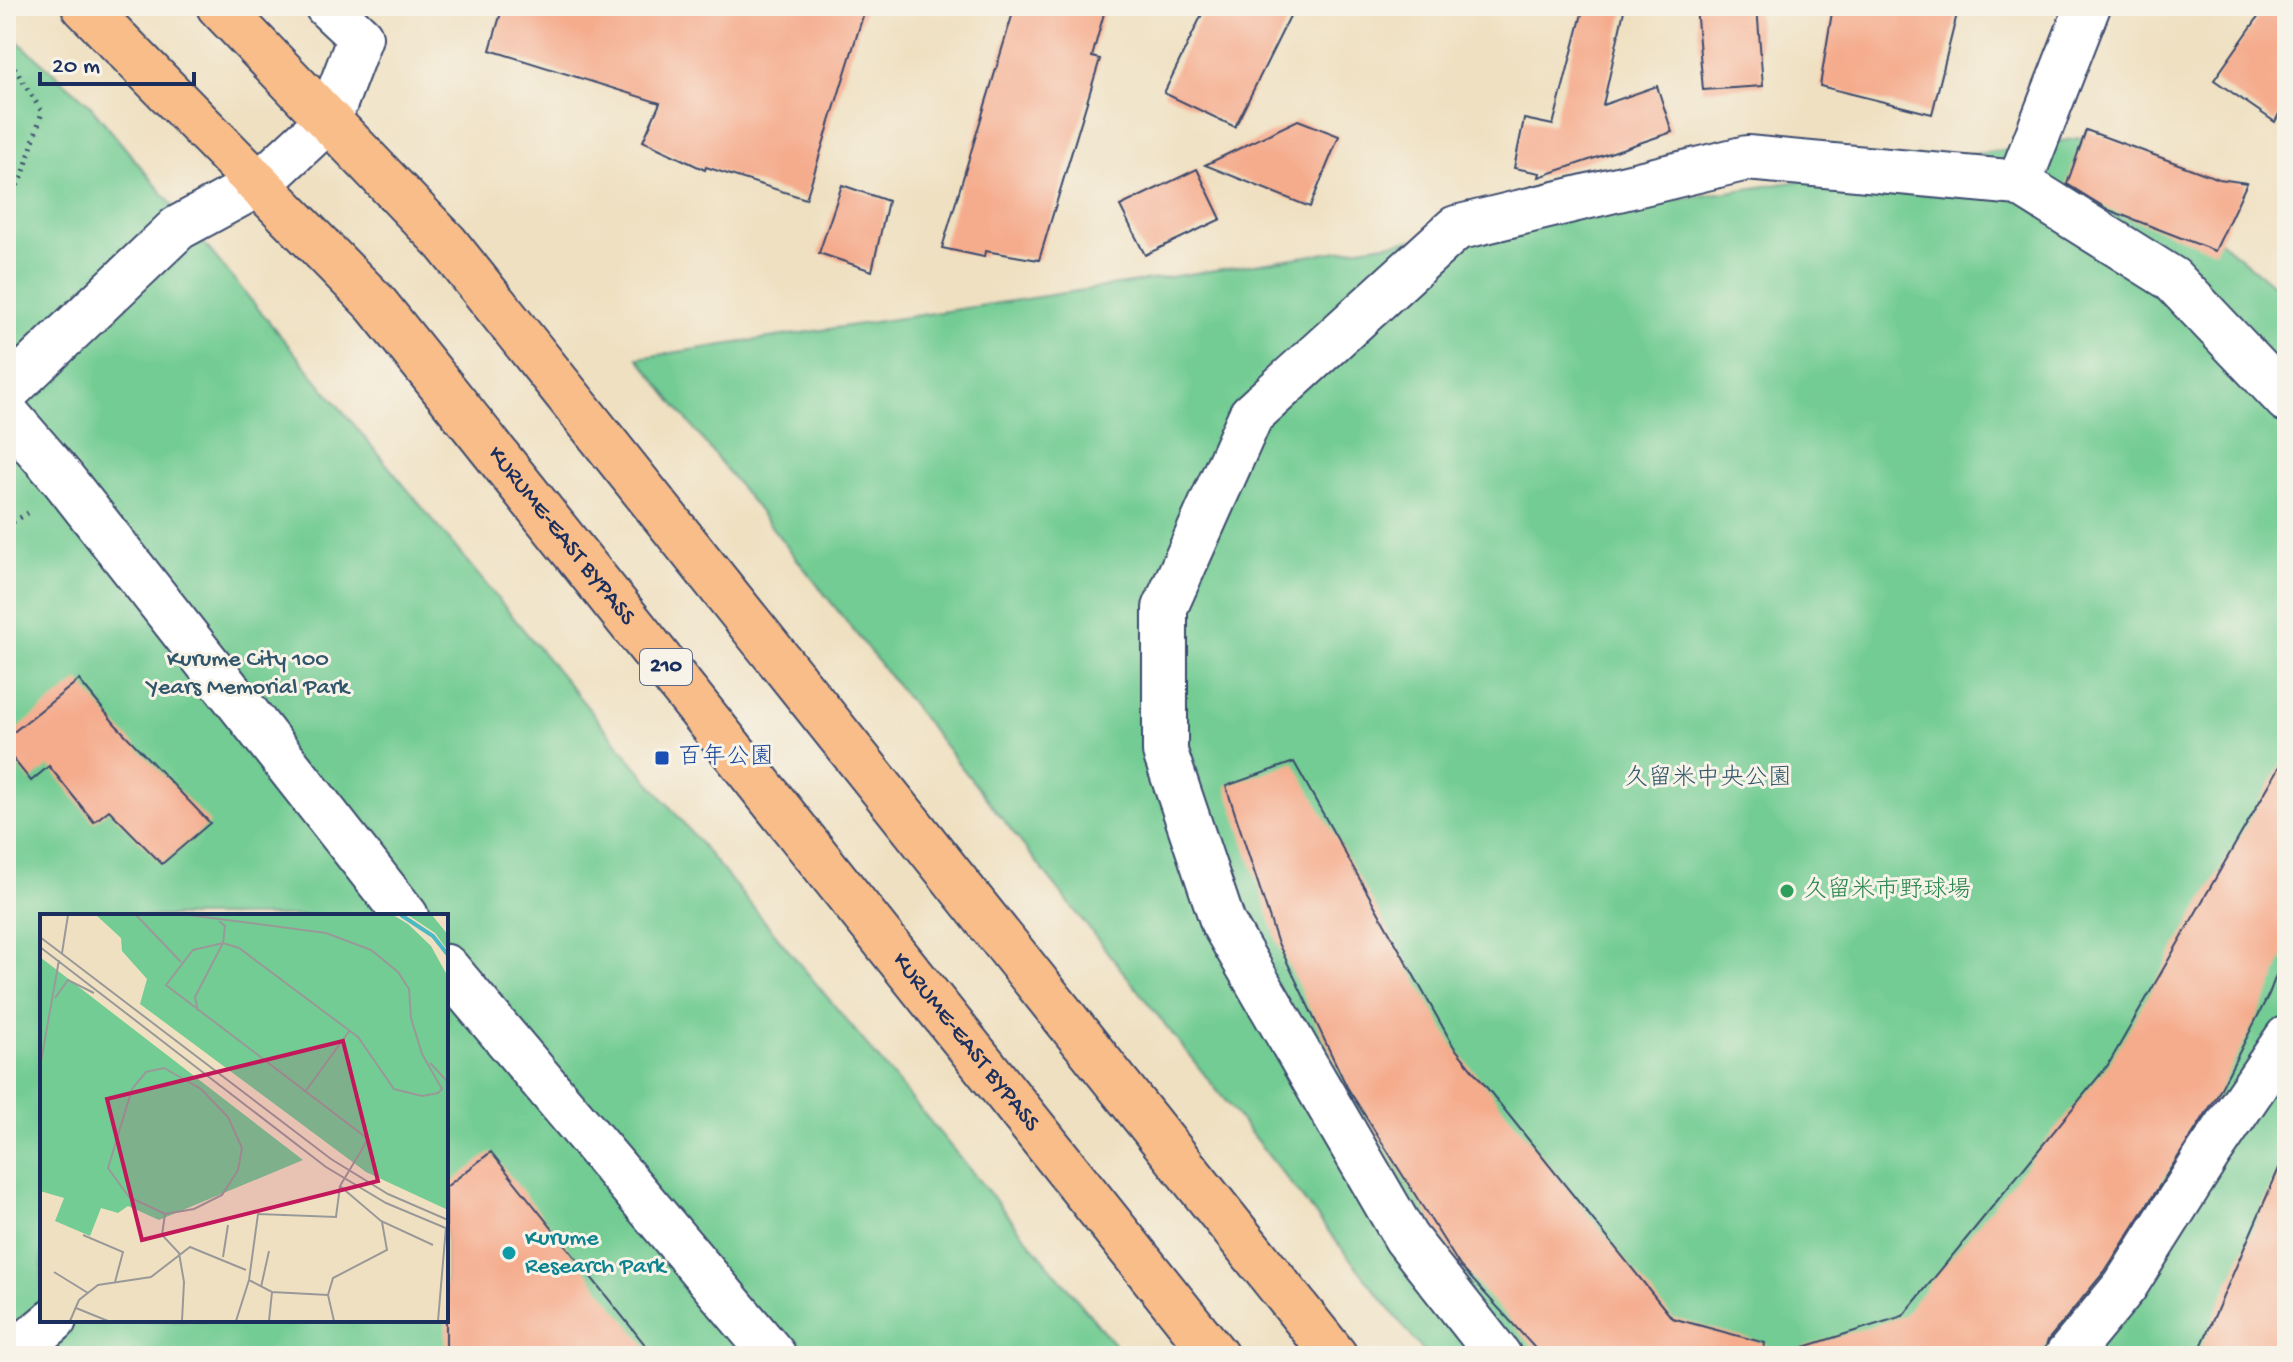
<svg xmlns="http://www.w3.org/2000/svg" width="2293" height="1362" font-family="'Gochi Hand','Klee One',sans-serif">
	<style>
		.green { fill: #72cc93; stroke: #467e78; stroke-width: 2; fill-rule: evenodd }
		.building { fill: #f5ac8d }
		.lines { fill: none; stroke-linecap: round; stroke-linejoin: round }
		.minor-casing { stroke: #3b4a6d; stroke-width: 48 }
		.highway-casing { stroke: #3b4a6d; stroke-width: 48 }
		.path { stroke: #3b4a6d; stroke-width: 5; stroke-dasharray: 2 6; stroke-linecap: butt }
		.minor { stroke: #fff; stroke-width: 44 }
		.highway { stroke: #f8bd89; stroke-width: 44 }
		.transit-dot { fill: #1a4fb4; stroke: #f7f3e8; stroke-width: 3 }
		.leisure-dot { fill: #2e9e5b; stroke: #f7f3e8; stroke-width: 3 }
		.culture-dot { fill: #0f9aa8; stroke: #f7f3e8; stroke-width: 3 }
		.labels { text-anchor: middle; dominant-baseline: central; stroke-width: 6; stroke-linejoin: round; paint-order: stroke }
		.shield { fill: #f7f3e8; stroke: #5d6a87; stroke-width: 2 }
		.shield-label { font-size: 22px; font-weight: bold; fill: #1b2f5e }
		.street-label { font-size: 24px; fill: #1b2f5e; stroke: #f7f3e8 }
		.park-label { font-size: 24px; fill: #31566b; stroke: #f7f3e8 }
		.transit-label { font-size: 24px; fill: #164399; stroke: #f7f3e8; text-anchor: start }
		.leisure-label { font-size: 24px; fill: #27864d; stroke: #f7f3e8; text-anchor: start }
		.culture-label { font-size: 24px; fill: #0d838f; stroke: #f7f3e8; text-anchor: start }
		.inset-river { fill: none; stroke: #4bbac3; stroke-width: 4 }
		.inset-road { fill: none; stroke: #9a9999; stroke-width: 2 }
		.view { fill: #c2185b; fill-opacity: 0.15; stroke: #c2185b; stroke-width: 4 }
		.inset-edge { fill: none; stroke: #1b2f5e; stroke-width: 4 }
	</style>
	<rect width="100%" height="100%" fill="#f7f3e8"/>
	<filter id="ink" filterUnits="userSpaceOnUse"><feTurbulence type="fractalNoise" baseFrequency=".0125" numOctaves="2"/><feDisplacementMap in="SourceGraphic" scale="16" xChannelSelector="R" yChannelSelector="G"/><feConvolveMatrix kernelMatrix="1 2 1 2 8 2 1 2 1" color-interpolation-filters="sRGB"/></filter>
	<filter id="wash" filterUnits="userSpaceOnUse"><feTurbulence type="fractalNoise" baseFrequency=".006" numOctaves="4" result="noise"/><feDisplacementMap in="SourceGraphic" scale="32" xChannelSelector="R" yChannelSelector="G"/><feGaussianBlur stdDeviation="1.8" result="paint"/><feColorMatrix in="noise" values="0 0 0 0 0 0 0 0 0 0 0 0 0 0 0 0 0 1.4 0 .05"/><feComposite in="paint" operator="in"/></filter>
	<g filter="url(#wash)">
		<rect width="100%" height="100%" fill="#efe0c1"/>
		<!-- green -->
		<g class="green">
			<path d="M 6,31 L 88,103 L 1124,1356 L 6,1356 ZM 42,916 L 446,916 L 446,1320 L 42,1320 Z"/>
			<path d="M 2093,136 L 2287,296 L 2287,1356 L 1427,1356 L 638,358 Z"/>
		</g>
		<g id="blocks">
			<!-- building -->
			<g class="building">
				<path d="M 503,6 L 866,6 L 806,199 L 706,167 L 705,170 L 643,141 L 660,103 L 490,50 Z"/>
				<path d="M 1015,6 L 1106,6 L 1092,57 L 1100,59 L 1039,260 L 985,251 L 984,257 L 942,248 Z"/>
				<path d="M 1206,6 L 1295,6 L 1235,127 L 1164,93 Z"/>
				<path d="M 1584,6 L 1625,6 L 1603,105 L 1657,86 L 1672,132 L 1539,177 L 1540,173 L 1514,168 L 1524,119 L 1553,125 Z"/>
				<path d="M 1696,6 L 1757,6 L 1763,86 L 1703,90 Z"/>
				<path d="M 1833,6 L 1959,6 L 1932,114 L 1820,86 Z"/>
				<path d="M 2266,6 L 2287,6 L 2287,97 L 2275,122 L 2214,80 Z"/>
				<path d="M 1298,120 L 1339,136 L 1310,207 L 1205,165 Z"/>
				<path d="M 2086,130 L 2219,179 L 2247,183 L 2215,251 L 2109,210 L 2067,184 Z"/>
				<path d="M 1197,169 L 1221,219 L 1145,255 L 1120,206 Z"/>
				<path d="M 842,185 L 888,201 L 872,271 L 819,253 Z"/>
				<path d="M 79,680 L 115,724 L 210,823 L 162,864 L 109,810 L 94,822 L 49,766 L 31,781 L 6,750 L 6,738 Z"/>
				<path d="M 2287,754 L 2287,946 L 2269,994 L 2217,1096 L 2105,1271 L 2048,1340 L 2043,1356 L 1805,1356 L 1804,1347 L 1903,1316 L 2108,1065 Z"/>
				<path d="M 1294,762 L 1454,1047 L 1672,1318 L 1765,1343 L 1763,1356 L 1542,1356 L 1460,1266 L 1347,1087 L 1277,941 L 1226,786 Z"/>
				<path d="M 2287,1150 L 2287,1356 L 2197,1356 Z"/>
				<path d="M 491,1152 L 654,1356 L 446,1356 L 446,1187 Z"/>
			</g>
		</g>
	</g>
	<g filter="url(#ink)">
		<use href="#blocks" fill-opacity="0" stroke="#3b4a6d" stroke-width="2"/>
		<g class="lines">
			<defs>
				<g id="minor">
					<path d="M 2019,183 L 2088,6"/>
					<path d="M 6,392 L 178,228 L 259,184 L 329,119 L 360,37 L 327,6"/>
					<path d="M 6,413 L 63,479 L 406,916"/>
					<path d="M 446,967 L 774,1356"/>
					<path d="M 11,1356 L 54,1320"/>
					<path d="M 1499,1356 L 1406,1238 L 1223,923 L 1165,752 L 1165,608 L 1251,415 L 1456,228 L 1747,158 L 2019,183 L 2172,279 L 2287,400"/>
					<path d="M 2067,1356 L 2125,1286 L 2209,1153 L 2287,1038"/>
				</g>
				<g id="highway">
					<path id="s1" d="M 84,6 L 376,304 L 1216,1356"/>
					<path d="M 219,6 L 446,243 L 1335,1356"/>
				</g>
			</defs>
			<!-- minor casing -->
			<use href="#minor" class="minor-casing"/>
			<!-- highway casing -->
			<use href="#highway" class="highway-casing"/>
			<!-- path -->
			<g class="path">
				<path d="M 6,54 L 42,112 L 21,181 L 6,196"/>
				<path d="M 6,526 L 28,513"/>
			</g>
			<!-- minor -->
			<use href="#minor" class="minor"/>
			<!-- highway -->
			<use href="#highway" class="highway"/>
		</g>
	</g>
	<!-- markers -->
	<rect class="transit-dot" x="654" y="750" width="16" height="16" rx="4"/>
	<circle class="leisure-dot" cx="1787" cy="891" r="8"/>
	<circle class="culture-dot" cx="509" cy="1253" r="8"/>
	<g class="labels">
		<!-- shield labels -->
		<rect class="shield" x="640" y="649" width="52" height="36" rx="6"/>
		<g class="shield-label">
			<text x="666" y="667">210</text>
		</g>
		<!-- street labels -->
		<g class="street-label">
			<text stroke="none"><textPath href="#s1" startOffset="714">KURUME-EAST BYPASS</textPath></text>
			<text stroke="none"><textPath href="#s1" startOffset="1362">KURUME-EAST BYPASS</textPath></text>
		</g>
		<!-- park labels -->
		<g class="park-label">
			<text x="248" y="660">Kurume City 100<tspan x="248" dy="28">Years Memorial Park</tspan></text>
			<text x="1708" y="779">久留米中央公園</text>
		</g>
		<!-- transit labels -->
		<g class="transit-label">
			<text x="678" y="758">百年公園</text>
		</g>
		<!-- leisure labels -->
		<g class="leisure-label">
			<text x="1803" y="891">久留米市野球場</text>
		</g>
		<!-- culture labels -->
		<g class="culture-label">
			<text x="525" y="1239">Kurume<tspan x="525" dy="28">Research Park</tspan></text>
		</g>
	</g>
	<!-- overview -->
	<g transform="translate(40 914)">
		<rect width="408" height="408" fill="#efe0c1"/>
		<path d="M 56,1 L 353,1 L 368,10 L 391,32 L 408,63 L 408,296 L 326,258 L 100,90 L 107,65 L 82,37 L 81,24 ZM 368,1 L 392,1 L 408,21 L 408,37 L 395,19 ZM 0,43 L 263,246 L 119,306 L 88,292 L 78,299 L 61,294 L 50,322 L 15,307 L 24,284 L 0,277 Z" fill="#72cc93"/>
		<path class="inset-river" d="M 361,1 L 393,22 L 408,41"/>
		<path class="inset-road" d="M 96,1 L 141,48M 149,1 L 286,19 L 331,36 L 358,58 L 369,75 L 371,104 L 382,140 L 402,175 L 398,179 L 382,182 L 354,175 L 318,123 L 199,34 L 183,29 L 153,36 L 126,71 L 328,225 L 300,272 L 341,307 L 393,331M 0,23 L 291,245 L 348,280 L 408,306M 0,33 L 286,253 L 346,289 L 408,315M 22,39 L 28,1M 15,84 L 28,66 L 54,79M 158,97 L 155,83 L 183,29 L 185,12 L 179,7M 390,149 L 408,168M 0,153 L 19,46M 124,154 L 161,175 L 188,203 L 202,234 L 198,256 L 182,281 L 154,295 L 125,300 L 89,283 L 68,254 L 92,175 L 106,158 ZM 265,178 L 310,116M 125,300 L 122,321 L 139,339 L 144,368 L 142,407M 43,321 L 83,338 L 75,368M 183,343 L 188,311M 14,358 L 48,379M 209,366 L 232,378 L 288,381 L 294,407M 221,373 L 229,337M 288,381 L 293,364 L 347,336 L 342,308M 36,394 L 68,407M 30,407 L 39,386 L 58,371 L 111,363 L 150,333 L 206,356M 196,407 L 209,366 L 218,300 L 296,303 L 300,272M 229,407 L 232,378M 398,407 L 406,313"/>
		<path class="view" d="M 303,127 L 338,267 L 102,326 L 67,185 Z"/>
		<rect width="408" height="408" class="inset-edge"/>
	</g>
	<!-- margin -->
	<rect width="2293" height="1362" fill="none" stroke="#f7f3e8" stroke-width="32"/>
	<!-- scale -->
	<path d="M40 72v12h154v-12" fill="none" stroke="#1b2f5e" stroke-width="4"/>
	<text x="52" y="72" font-size="24" fill="#1b2f5e" stroke="#f7f3e8" stroke-width="6" paint-order="stroke">20 m</text>
</svg>
